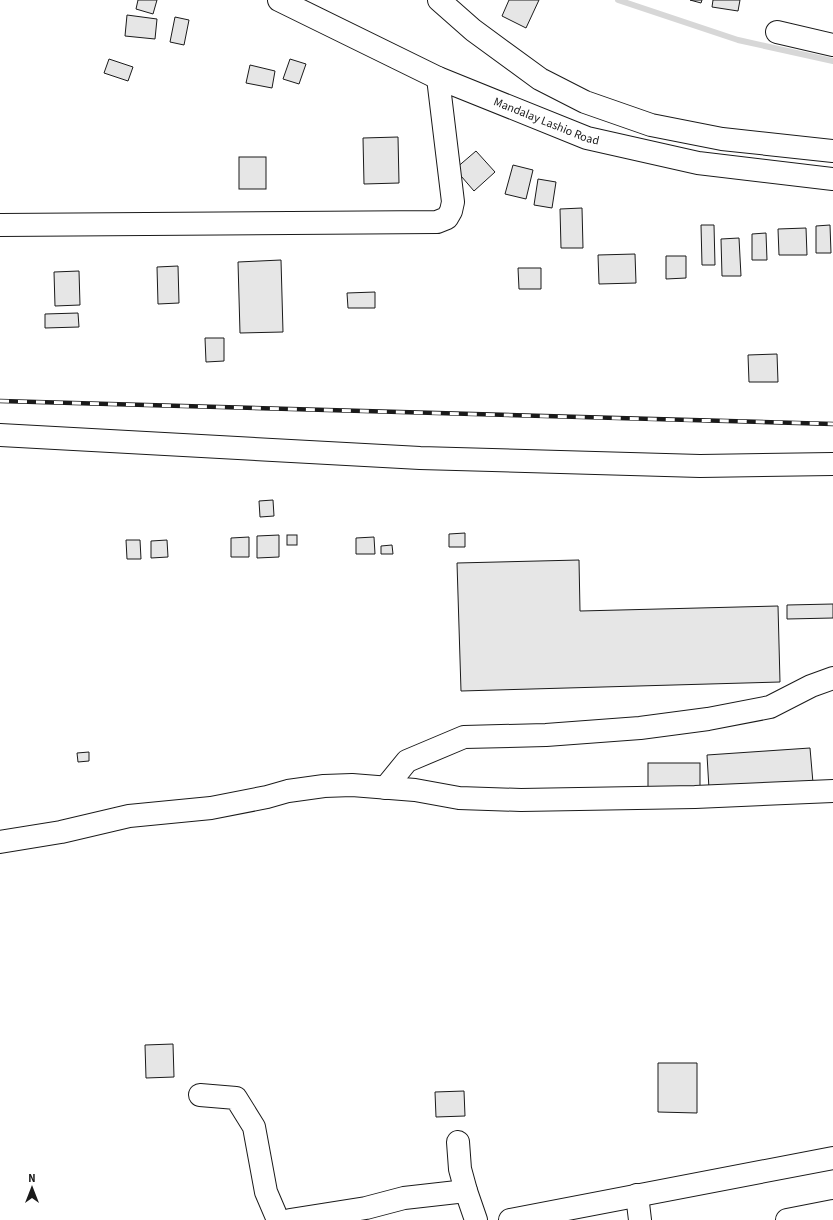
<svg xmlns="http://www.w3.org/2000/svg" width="833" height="1220" font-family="'Source Sans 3',sans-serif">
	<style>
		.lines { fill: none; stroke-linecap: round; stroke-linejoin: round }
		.stream { stroke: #d7d7d7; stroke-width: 6 }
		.building { fill: #e6e6e6; stroke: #1a1a1a }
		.minor-casing { stroke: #1a1a1a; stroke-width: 24 }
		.major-casing { stroke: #1a1a1a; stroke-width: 24 }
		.highway-casing { stroke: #1a1a1a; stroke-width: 24 }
		.minor { stroke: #fff; stroke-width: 22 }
		.major { stroke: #fff; stroke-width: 22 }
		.highway { stroke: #fff; stroke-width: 22 }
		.rail-casing { stroke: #1a1a1a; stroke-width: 4.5 }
		.rail { stroke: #fff; stroke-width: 3; stroke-dasharray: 9; stroke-linecap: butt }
		.labels { text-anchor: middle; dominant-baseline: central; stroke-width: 3; stroke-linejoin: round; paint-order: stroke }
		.street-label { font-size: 12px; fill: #1a1a1a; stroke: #fff }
	</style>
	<rect width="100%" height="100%" fill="#fff"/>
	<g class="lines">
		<!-- stream -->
		<path class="stream" d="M 618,0 L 738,40 L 833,61"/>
	</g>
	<!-- building -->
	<g class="building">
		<path d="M 138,0 L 157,0 L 153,14 L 136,9 Z"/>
		<path d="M 509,0 L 539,0 L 526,28 L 502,16 Z"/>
		<path d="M 690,0 L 702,0 L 701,3 Z"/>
		<path d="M 713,0 L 740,0 L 738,11 L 712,7 Z"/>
		<path d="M 127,15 L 157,19 L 155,39 L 125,36 Z"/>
		<path d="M 175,17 L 189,20 L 184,45 L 170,42 Z"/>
		<path d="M 109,59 L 133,67 L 128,81 L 104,73 Z"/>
		<path d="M 290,59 L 306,64 L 299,84 L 283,79 Z"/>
		<path d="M 250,65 L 275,71 L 272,88 L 246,83 Z"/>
		<path d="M 398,137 L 399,183 L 364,184 L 363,138 Z"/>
		<path d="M 476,151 L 495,172 L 474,191 L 455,169 Z"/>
		<rect x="239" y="157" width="27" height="32"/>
		<path d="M 513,165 L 533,170 L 526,199 L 505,194 Z"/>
		<path d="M 538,179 L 556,182 L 552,208 L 534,205 Z"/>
		<path d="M 582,208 L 583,248 L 561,248 L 560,209 Z"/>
		<path d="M 701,225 L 714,225 L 715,265 L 702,265 Z"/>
		<path d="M 830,225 L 831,253 L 816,253 L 816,226 Z"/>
		<path d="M 806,228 L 807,255 L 779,255 L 778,229 Z"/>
		<path d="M 766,233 L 767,260 L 752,260 L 752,234 Z"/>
		<path d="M 739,238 L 741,276 L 722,276 L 721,239 Z"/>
		<path d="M 635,254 L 636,283 L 599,284 L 598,255 Z"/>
		<path d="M 666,256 L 686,256 L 686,278 L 666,279 Z"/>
		<path d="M 281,260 L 283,332 L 240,333 L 238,262 Z"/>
		<path d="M 178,266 L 179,303 L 158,304 L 157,267 Z"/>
		<path d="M 518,268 L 541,268 L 541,289 L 519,289 Z"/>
		<path d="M 79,271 L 80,305 L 55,306 L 54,272 Z"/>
		<path d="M 375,292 L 375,308 L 348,308 L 347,293 Z"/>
		<path d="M 78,313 L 79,327 L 45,328 L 45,314 Z"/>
		<path d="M 205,338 L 224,338 L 224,361 L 206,362 Z"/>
		<path d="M 777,354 L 778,382 L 749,382 L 748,355 Z"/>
		<path d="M 273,500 L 274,516 L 260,517 L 259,501 Z"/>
		<path d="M 465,533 L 465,547 L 449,547 L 449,534 Z"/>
		<path d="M 279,535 L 279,557 L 257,558 L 257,536 Z"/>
		<rect x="287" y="535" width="10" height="10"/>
		<path d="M 249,537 L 249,557 L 231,557 L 231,538 Z"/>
		<path d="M 374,537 L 375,554 L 356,554 L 356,538 Z"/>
		<path d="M 126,540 L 140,540 L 141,559 L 127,559 Z"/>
		<path d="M 167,540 L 168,557 L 151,558 L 151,541 Z"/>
		<path d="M 392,545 L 393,554 L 381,554 L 381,546 Z"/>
		<path d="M 579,560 L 580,611 L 778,606 L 780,682 L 461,691 L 457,563 Z"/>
		<path d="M 833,604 L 833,618 L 787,619 L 787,605 Z"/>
		<path d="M 810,748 L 813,783 L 709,789 L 707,755 Z"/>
		<path d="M 89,752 L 89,761 L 78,762 L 77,753 Z"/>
		<rect x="648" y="763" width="52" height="25"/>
		<path d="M 173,1044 L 174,1077 L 146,1078 L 145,1045 Z"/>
		<path d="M 658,1063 L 697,1063 L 697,1113 L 658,1112 Z"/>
		<path d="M 464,1091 L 465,1116 L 436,1117 L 435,1092 Z"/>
	</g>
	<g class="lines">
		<defs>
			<g id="minor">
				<path d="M 777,32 L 833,45"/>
				<path d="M 0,225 L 437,222 L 447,218 L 451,211 L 453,202 L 438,78"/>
				<path d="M 0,435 L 420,458 L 700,466 L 833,464"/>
				<path d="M 385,788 L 407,761 L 464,737 L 546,735 L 640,728 L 708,719 L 770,707 L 811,686 L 833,678"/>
				<path d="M 0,842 L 61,832 L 129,816 L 211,808 L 267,797 L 288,791 L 324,786 L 352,785 L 415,790 L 459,798 L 521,800 L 695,797 L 833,791"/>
				<path d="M 200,1095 L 236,1098 L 254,1127 L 266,1192 L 278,1220"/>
				<path d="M 458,1142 L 460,1169 L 466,1191 L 476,1220"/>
				<path d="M 290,1220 L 366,1208 L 404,1198 L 466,1191"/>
			</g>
			<g id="major">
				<path d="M 510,1220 L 833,1158"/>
				<path d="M 787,1220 L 833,1211"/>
			</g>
			<g id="highway">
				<path id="s1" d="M 279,0 L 438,78 L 587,138 L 698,163 L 833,179"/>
				<path d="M 439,0 L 473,30 L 540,79 L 585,102 L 651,125 L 722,139 L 833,151"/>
				<path d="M 637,1195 L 640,1220"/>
			</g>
		</defs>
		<!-- minor casing -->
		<use href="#minor" class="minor-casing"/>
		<!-- major casing -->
		<use href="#major" class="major-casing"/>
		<!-- highway casing -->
		<use href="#highway" class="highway-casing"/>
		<!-- minor -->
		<use href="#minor" class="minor"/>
		<!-- major -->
		<use href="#major" class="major"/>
		<!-- highway -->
		<use href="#highway" class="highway"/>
		<defs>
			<path id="rail" d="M 0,401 L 833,424"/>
		</defs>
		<!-- rail casing -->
		<use href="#rail" class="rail-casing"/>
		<!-- rail -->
		<use href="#rail" class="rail"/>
	</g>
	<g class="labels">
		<!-- street labels -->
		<g class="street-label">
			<text stroke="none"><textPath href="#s1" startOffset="294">Mandalay Lashio Road</textPath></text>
		</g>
	</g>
	<!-- north arrow -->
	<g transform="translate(32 1188)" stroke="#ffffff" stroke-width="3" paint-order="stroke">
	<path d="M0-3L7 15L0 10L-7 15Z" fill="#1a1a1a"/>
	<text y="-6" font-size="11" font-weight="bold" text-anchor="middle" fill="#1a1a1a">N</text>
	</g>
</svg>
